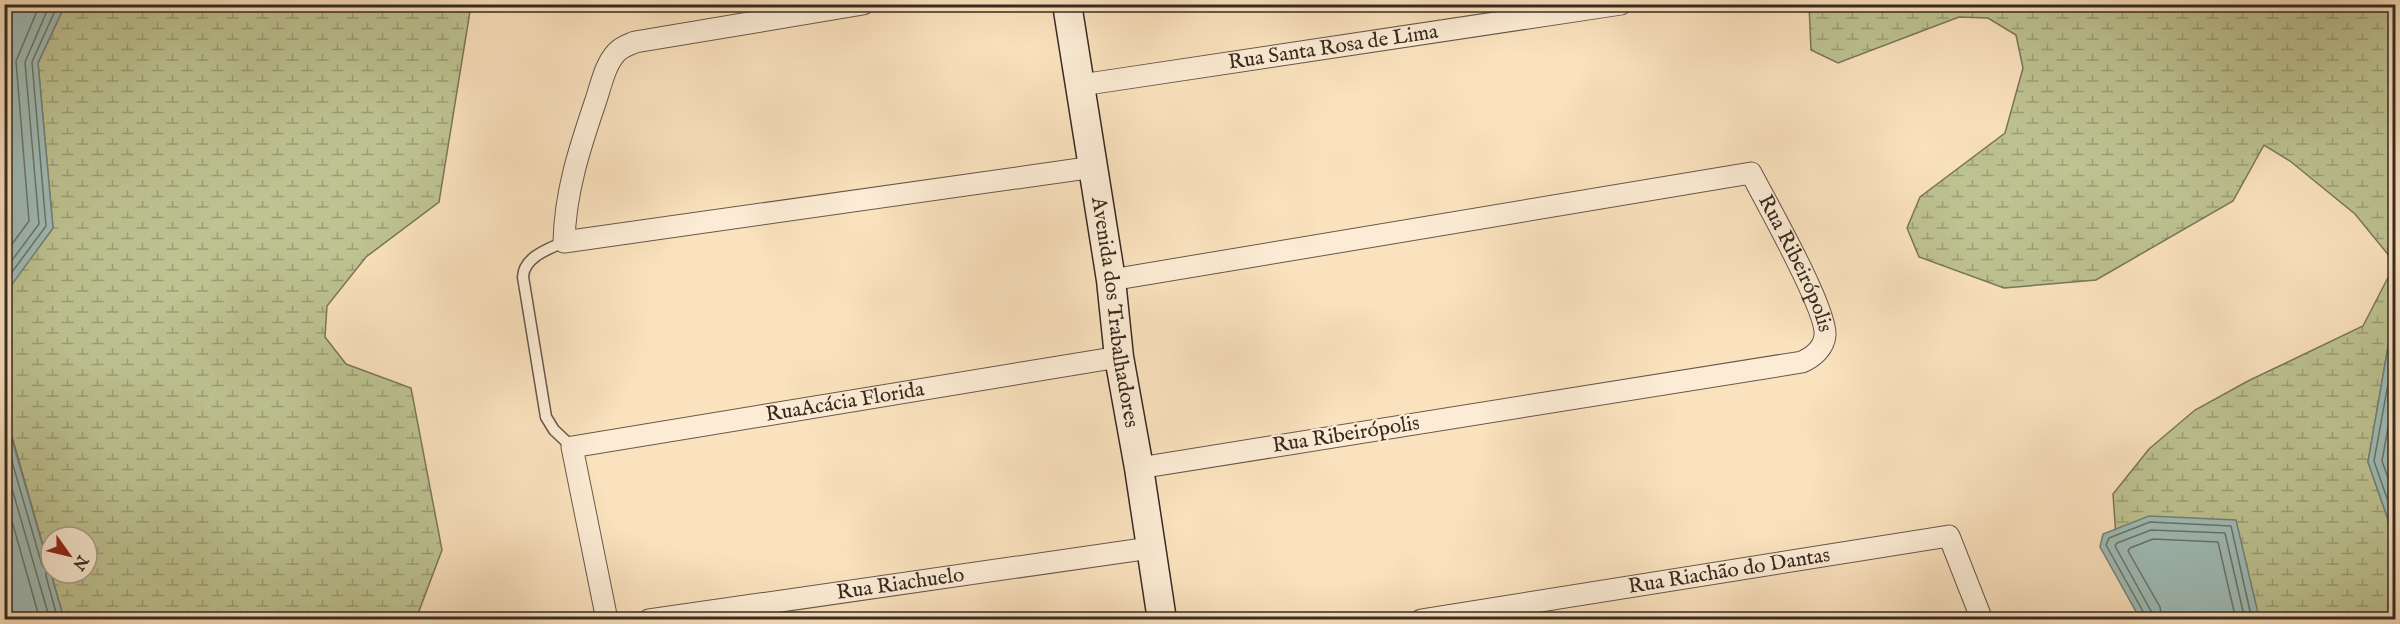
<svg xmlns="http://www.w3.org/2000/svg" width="2400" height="624" font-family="'IM FELL English',serif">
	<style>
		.wetland { fill: url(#wetland-marsh); stroke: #7a765a; stroke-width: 1.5; fill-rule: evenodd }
		.water { fill: #9fbdb7; stroke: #75827b; stroke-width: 1.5 }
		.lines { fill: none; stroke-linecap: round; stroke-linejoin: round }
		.shore { stroke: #6b746c; stroke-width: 1.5 }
		.lane-casing { stroke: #685849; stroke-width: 13 }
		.street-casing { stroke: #685849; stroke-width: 23 }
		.secondary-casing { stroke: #372a22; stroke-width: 31 }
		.lane { stroke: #fcecd5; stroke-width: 10 }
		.street { stroke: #fcecd5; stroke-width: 21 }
		.secondary { stroke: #fcecd5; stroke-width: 28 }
		.labels { text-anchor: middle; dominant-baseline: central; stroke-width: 4.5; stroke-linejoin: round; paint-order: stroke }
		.street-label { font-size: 21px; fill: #372a22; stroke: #fcecd5 }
	</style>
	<defs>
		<pattern id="wetland-marsh" width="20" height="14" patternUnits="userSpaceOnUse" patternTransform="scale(1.5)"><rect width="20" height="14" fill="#bec392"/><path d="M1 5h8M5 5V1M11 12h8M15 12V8" fill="none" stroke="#9b9f77"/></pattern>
	</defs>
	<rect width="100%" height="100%" fill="#fae2be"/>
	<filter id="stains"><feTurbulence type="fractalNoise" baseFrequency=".00333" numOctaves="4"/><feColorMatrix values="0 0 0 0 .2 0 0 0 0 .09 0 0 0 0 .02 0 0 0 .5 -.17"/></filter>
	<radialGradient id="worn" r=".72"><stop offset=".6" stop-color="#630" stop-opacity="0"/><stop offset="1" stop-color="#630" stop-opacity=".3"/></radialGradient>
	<!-- wetland -->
	<g class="wetland">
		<path d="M 65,5 L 471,5 L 439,202 L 366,257 L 327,306 L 325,337 L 346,364 L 411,388 L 442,550 L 416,619 L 64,619 L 5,412 L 4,294 L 53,228 L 38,63 ZM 51,537 L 87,537 L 87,573 L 51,573 Z"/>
		<path d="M 1809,5 L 2393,5 L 2396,10 L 2395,263 L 2355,214 L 2290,161 L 2264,145 L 2233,201 L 2096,280 L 2004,288 L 1919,257 L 1907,228 L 1920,197 L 2005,133 L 2023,68 L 2016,35 L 1988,18 L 1959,17 L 1838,63 L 1811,50 Z"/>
		<path d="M 2395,264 L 2393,318 L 2368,462 L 2392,531 L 2389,619 L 2167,619 L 2129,574 L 2117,552 L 2113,494 L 2149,449 L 2195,410 L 2248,381 L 2363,326 Z"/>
	</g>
	<!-- water -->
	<g class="water">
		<path d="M 5,4 L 65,5 L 38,63 L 53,228 L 5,294 Z"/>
		<path d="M 2395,266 L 2396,619 L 2389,620 L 2392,531 L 2368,462 L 2393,318 Z"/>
		<path d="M 4,412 L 64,619 L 5,619 Z"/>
		<path d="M 2149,516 L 2236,520 L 2259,617 L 2139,617 L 2100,547 L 2103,534 Z"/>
	</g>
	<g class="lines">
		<!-- shore -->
		<g class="shore">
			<path d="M 4,255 L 29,221 L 16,61 L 40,4"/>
			<path d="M 4,271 L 39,224 L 25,62 L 50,4"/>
			<path d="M 4,283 L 46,226 L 32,62 L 58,4"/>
			<path d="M 2396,340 L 2374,461 L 2396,524"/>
			<path d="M 2396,383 L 2382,461 L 2396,501"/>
			<path d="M 4,434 L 42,565 L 46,570 L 46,576 L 58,620"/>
			<path d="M 4,461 L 50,620"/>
			<path d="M 4,493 L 40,620"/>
			<path d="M 2145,620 L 2145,615 L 2106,545 L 2109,538 L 2150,522 L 2231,526 L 2252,620"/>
			<path d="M 2153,620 L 2151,611 L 2115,546 L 2117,543 L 2151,530 L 2225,533 L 2245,620"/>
			<path d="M 2162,620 L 2160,607 L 2128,551 L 2130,548 L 2153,539 L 2218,542 L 2236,620"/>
		</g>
		<defs>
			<path id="lane" d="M 564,242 C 548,249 524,257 523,277 L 546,417 L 554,430 L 572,447"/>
			<g id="street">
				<path d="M 863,4 L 635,42 C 628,45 621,47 616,53 C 605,65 601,85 596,100 C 580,147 565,192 564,242 L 1094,167"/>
				<path id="s1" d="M 1081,85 L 1621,4"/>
				<path id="s2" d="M 1111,280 L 1751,173 C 1766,202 1827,309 1825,335 C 1824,348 1813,357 1802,362 L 1139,468"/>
				<path id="s3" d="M 607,620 L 572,447 L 1119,357"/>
				<path id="s4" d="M 649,620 L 1150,548"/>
				<path id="s5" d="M 1421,620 L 1949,536 L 1982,620"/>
			</g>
			<g id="secondary">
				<path id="s6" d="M 1067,4 L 1111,280 L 1119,357 L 1139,468 L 1162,620"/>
			</g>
		</defs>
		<!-- lane casing -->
		<use href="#lane" class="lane-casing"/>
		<!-- street casing -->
		<use href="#street" class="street-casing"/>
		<!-- secondary casing -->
		<use href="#secondary" class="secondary-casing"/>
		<!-- lane -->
		<use href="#lane" class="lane"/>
		<!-- street -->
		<use href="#street" class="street"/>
		<!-- secondary -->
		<use href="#secondary" class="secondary"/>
	</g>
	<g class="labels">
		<!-- street labels -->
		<g class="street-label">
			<text stroke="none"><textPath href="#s1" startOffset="255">Rua Santa Rosa de Lima</textPath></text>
			<text stroke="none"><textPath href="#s2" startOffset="750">Rua Ribeirópolis</textPath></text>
			<text stroke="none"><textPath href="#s6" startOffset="312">Avenida dos Trabalhadores</textPath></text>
			<text stroke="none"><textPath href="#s3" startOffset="453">RuaAcácia Florida</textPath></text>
			<text transform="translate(1346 435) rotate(-9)">Rua Ribeirópolis</text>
			<text stroke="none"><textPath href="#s5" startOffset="312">Rua Riachão do Dantas</textPath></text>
			<text stroke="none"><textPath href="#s4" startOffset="254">Rua Riachuelo</textPath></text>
		</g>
	</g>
	<!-- margin -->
	<rect width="2400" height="624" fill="none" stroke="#fae2be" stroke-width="24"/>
	<rect x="6" y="6" width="2388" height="612" fill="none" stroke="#372a22" stroke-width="3"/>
	<rect x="12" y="12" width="2376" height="600" fill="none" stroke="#372a22" stroke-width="1.5"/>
	<!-- north arrow -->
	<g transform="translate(69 555) rotate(124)"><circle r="28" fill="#fcecd5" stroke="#ad9e8d" stroke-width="1.5"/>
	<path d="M0-4.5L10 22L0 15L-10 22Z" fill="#8f2418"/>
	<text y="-9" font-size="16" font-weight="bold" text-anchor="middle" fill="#372a22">N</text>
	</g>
	<rect width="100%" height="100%" filter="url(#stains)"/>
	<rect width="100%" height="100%" fill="url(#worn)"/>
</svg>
